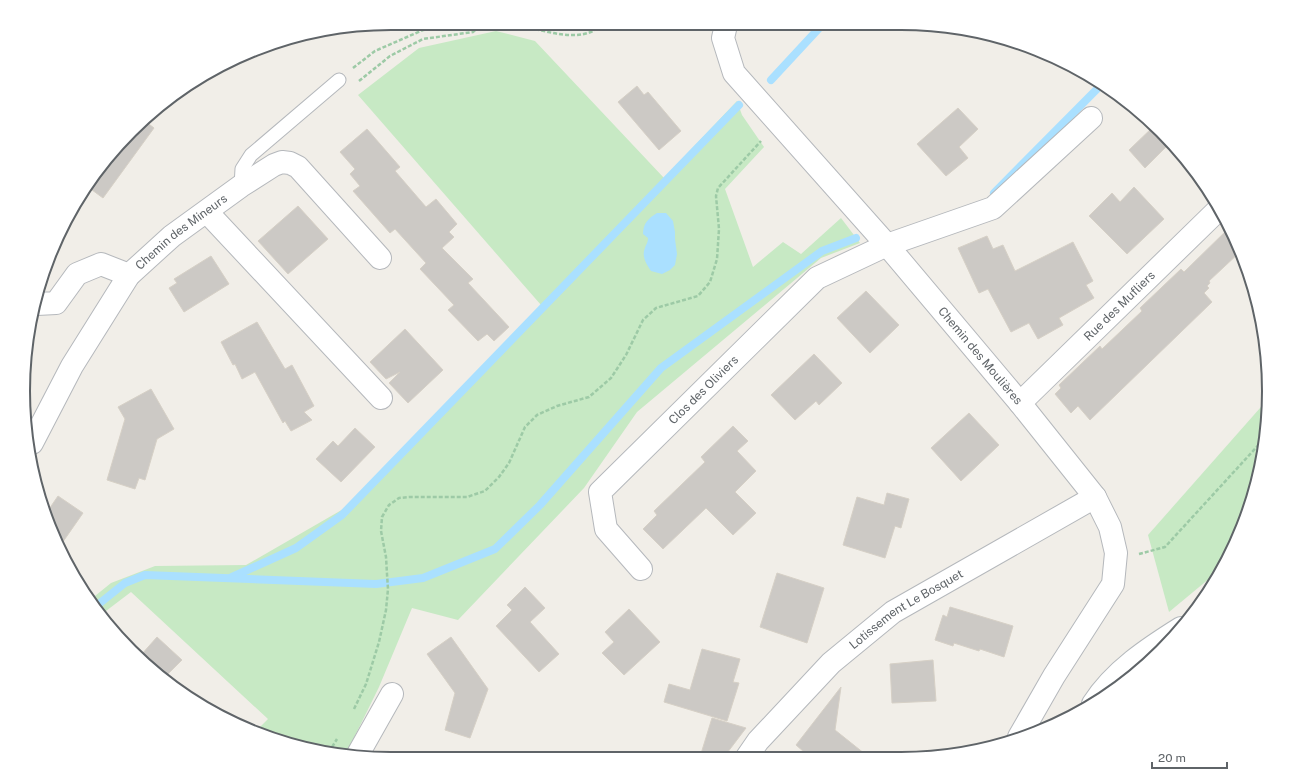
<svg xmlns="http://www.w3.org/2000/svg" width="1292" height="782" font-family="'Public Sans',sans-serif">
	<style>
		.green { fill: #c7e9c4 }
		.water { fill: #aae0ff }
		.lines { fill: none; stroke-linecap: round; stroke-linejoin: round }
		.stream { stroke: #aae0ff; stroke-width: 8 }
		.building { fill: #ccc9c5; stroke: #d6d0c6 }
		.lane-casing { stroke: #b5b8bc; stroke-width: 15 }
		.street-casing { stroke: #b5b8bc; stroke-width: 24 }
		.secondary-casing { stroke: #b4b8bc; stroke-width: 24 }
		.path { stroke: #9dcaa6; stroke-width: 2.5; stroke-dasharray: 4 2; stroke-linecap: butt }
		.lane { stroke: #fff; stroke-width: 13 }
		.street { stroke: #fff; stroke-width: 22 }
		.secondary { stroke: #fff; stroke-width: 22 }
		.labels { text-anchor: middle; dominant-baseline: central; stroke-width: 3; stroke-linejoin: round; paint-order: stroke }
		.street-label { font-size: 12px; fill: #5f6468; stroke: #fff }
		.rim { fill: none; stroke: #5f6468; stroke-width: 2 }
	</style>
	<rect width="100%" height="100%" fill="#f1eee8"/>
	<!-- green -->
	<g class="green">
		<path d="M 496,31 L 535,41 L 664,178 L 737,101 L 742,115 L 764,147 L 725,189 L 753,267 L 783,242 L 801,254 L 841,218 L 860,243 L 821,258 L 637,412 L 584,488 L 458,620 L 412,608 L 379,687 L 349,748 L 344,756 L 255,732 L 268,719 L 131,592 L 102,614 L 90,600 L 111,583 L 155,566 L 246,565 L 345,508 L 541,305 L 358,95 L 419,48 Z"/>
		<path d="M 1268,399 L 1268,415 L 1257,486 L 1231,554 L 1222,568 L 1169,612 L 1148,535 Z"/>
	</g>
	<!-- water -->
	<path class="water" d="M 657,213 L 666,213 L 673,221 L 675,232 L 675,239 L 677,254 L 675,265 L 670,270 L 662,274 L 651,271 C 647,265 641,256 645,248 C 646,244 648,243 648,238 L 643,234 C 643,223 649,218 657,213 Z"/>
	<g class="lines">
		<!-- stream -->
		<g class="stream">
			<path d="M 771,80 L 822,25"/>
			<path d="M 994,193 L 1101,85"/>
			<path d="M 232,577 L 296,548 L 342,515 L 739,105"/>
			<path d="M 95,607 L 125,583 L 145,575 L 376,584 L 423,578 L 495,549 L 540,505 L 661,368 L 822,251 L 856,238"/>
		</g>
	</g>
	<!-- building -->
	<g class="building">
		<path d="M 637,86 L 644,95 L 648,92 L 681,131 L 659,150 L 618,102 Z"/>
		<path d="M 958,108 L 978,129 L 959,147 L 968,158 L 946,176 L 917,144 Z"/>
		<path d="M 145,121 L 154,128 L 103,198 L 88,187 L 99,167 Z"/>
		<path d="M 1154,126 L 1171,142 L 1145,168 L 1129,150 Z"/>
		<path d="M 367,129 L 400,167 L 395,171 L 426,207 L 436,199 L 457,224 L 449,232 L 454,237 L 442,248 L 473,279 L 468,283 L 509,327 L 494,341 L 487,334 L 478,341 L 448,310 L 454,305 L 420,269 L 426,263 L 395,229 L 390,233 L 353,191 L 360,186 L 350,174 L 355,169 L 340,152 Z"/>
		<path d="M 1134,187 L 1164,219 L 1127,254 L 1089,216 L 1112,193 L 1120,202 Z"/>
		<path d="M 298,206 L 328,239 L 288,274 L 258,241 Z"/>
		<path d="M 1229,228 L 1240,252 L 1209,281 L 1210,283 L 1207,286 L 1209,288 L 1204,293 L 1212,302 L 1090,420 L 1078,406 L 1071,413 L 1055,394 L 1061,388 L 1059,385 L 1100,346 L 1102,349 L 1142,311 L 1140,308 L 1181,269 L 1184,272 Z"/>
		<path d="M 987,236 L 993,249 L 1003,245 L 1015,271 L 1073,242 L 1093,281 L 1086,285 L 1094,298 L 1059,318 L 1063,325 L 1038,339 L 1029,323 L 1011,332 L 988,289 L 979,293 L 958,248 Z"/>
		<path d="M 211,256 L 229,284 L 184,312 L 169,288 L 177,283 L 174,279 Z"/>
		<path d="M 866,291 L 899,325 L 870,353 L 837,318 Z"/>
		<path d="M 257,322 L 285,369 L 292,365 L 314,406 L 304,412 L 312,420 L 291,431 L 285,421 L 283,423 L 255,372 L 242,379 L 235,364 L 233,365 L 221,342 Z"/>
		<path d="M 405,329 L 443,370 L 408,403 L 389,383 L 400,372 L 386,379 L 370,362 Z"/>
		<path d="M 814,354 L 842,383 L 819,405 L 816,401 L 795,420 L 771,395 Z"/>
		<path d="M 151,389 L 174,429 L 157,439 L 145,480 L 139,478 L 135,489 L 107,480 L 125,419 L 118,407 Z"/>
		<path d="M 969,413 L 999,445 L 961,481 L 931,448 Z"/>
		<path d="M 733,426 L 748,441 L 737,451 L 756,471 L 735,492 L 756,513 L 733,535 L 706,508 L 663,549 L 643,529 L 657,515 L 654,511 L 705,462 L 701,457 Z"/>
		<path d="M 355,428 L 375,447 L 341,482 L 316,459 L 333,441 L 338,446 Z"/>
		<path d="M 887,493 L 909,499 L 901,528 L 895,526 L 885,558 L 843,545 L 857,497 L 884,505 Z"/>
		<path d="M 58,496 L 83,513 L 60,546 L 45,515 Z"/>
		<path d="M 777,573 L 824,588 L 807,643 L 760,627 Z"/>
		<path d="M 525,587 L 545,608 L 530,622 L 559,654 L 539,672 L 496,626 L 512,610 L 507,605 Z"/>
		<path d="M 950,607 L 1013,626 L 1004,657 L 980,649 L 979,651 L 954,643 L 953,646 L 935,640 L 943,615 L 947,617 Z"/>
		<path d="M 629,609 L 660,642 L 624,675 L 602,653 L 614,642 L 605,632 Z"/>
		<path d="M 157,637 L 182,660 L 163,679 L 141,655 Z"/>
		<path d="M 451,637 L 488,689 L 470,738 L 445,730 L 455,693 L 427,654 Z"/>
		<path d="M 702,649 L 740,659 L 733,682 L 739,683 L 727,721 L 664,702 L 669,684 L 690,690 Z"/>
		<path d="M 933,660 L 936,701 L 892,703 L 890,664 Z"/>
		<path d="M 841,687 L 835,730 L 870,758 L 811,758 L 796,745 Z"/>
		<path d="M 712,718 L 746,728 L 724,757 L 700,757 Z"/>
	</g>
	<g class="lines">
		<defs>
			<path id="lane" d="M 241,186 L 242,169 L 251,155 L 339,80"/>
			<g id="street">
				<path id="s1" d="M 726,25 L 723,38 L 734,73 L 887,245 L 1020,403 L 1095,497 L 1110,527 L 1116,553 L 1113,584 L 1054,676 L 1019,737"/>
				<path d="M 207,212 L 381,398"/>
				<path d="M 37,304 L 56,303 L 77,274 L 101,264 L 129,275"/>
				<path id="s2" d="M 1020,403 L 1220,208"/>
				<path id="s3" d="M 32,443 L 72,366 L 129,275 L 172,236 L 241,186 L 274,165 L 282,162 L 290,163 L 298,167 L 380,258"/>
				<path id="s4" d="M 641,569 L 606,529 L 600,492 L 817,278 L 887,245 L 993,208 L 1091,118"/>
				<path d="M 357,756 L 392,694"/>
				<path id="s5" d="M 747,757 L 758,741 L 831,663 L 893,612 L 1095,497"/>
			</g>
			<path id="secondary" d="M 1093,704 C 1114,671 1149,648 1181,628"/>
		</defs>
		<!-- lane casing -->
		<use href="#lane" class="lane-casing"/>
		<!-- street casing -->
		<use href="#street" class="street-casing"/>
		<!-- secondary casing -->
		<use href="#secondary" class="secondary-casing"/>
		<!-- path -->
		<g class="path">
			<path d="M 506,24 C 532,25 568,43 593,31 C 596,29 600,26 603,24"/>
			<path d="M 353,68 L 375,51 L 423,30 L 472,23"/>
			<path d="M 359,81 L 390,56 L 423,39 L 473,32 L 483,24"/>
			<path d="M 1139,554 L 1165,547 L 1264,439"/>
			<path d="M 354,709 L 366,684 L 379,642 L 386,610 L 388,589 L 387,574 L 386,557 L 381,531 L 382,517 L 389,505 L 399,498 L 410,497 L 467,497 L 485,491 L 499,477 L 509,463 L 525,427 L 537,415 L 557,406 L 589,397 L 611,378 L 626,355 L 643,320 L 656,308 L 698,296 L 710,282 L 717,259 L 719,229 L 716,196 L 718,188 L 761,141"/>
			<path d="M 329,752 L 337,739"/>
		</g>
		<!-- lane -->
		<use href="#lane" class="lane"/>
		<!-- street -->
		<use href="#street" class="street"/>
		<!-- secondary -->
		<use href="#secondary" class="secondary"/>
	</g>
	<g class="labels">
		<!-- street labels -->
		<g class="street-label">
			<text stroke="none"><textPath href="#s3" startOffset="262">Chemin des Mineurs</textPath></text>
			<text stroke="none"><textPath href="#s2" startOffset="139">Rue des Mufliers</textPath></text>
			<text stroke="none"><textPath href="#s1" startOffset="425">Chemin des Moulières</textPath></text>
			<text stroke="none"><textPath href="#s4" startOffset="236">Clos des Oliviers</textPath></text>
			<text stroke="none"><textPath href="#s5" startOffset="219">Lotissement Le Bosquet</textPath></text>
		</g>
	</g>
	<!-- crop -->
	<path d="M0 0H1292V782H0ZM391 30H901A361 361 0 0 1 1262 391V391A361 361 0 0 1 901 752H391A361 361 0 0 1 30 391V391A361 361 0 0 1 391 30Z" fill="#fff" fill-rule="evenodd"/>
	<path class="rim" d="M391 30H901A361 361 0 0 1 1262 391V391A361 361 0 0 1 901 752H391A361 361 0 0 1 30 391V391A361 361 0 0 1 391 30Z"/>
	<!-- scale -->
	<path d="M1152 762v6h75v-6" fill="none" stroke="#5f6468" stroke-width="2"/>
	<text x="1158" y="762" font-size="12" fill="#5f6468" stroke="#ffffff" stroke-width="3" paint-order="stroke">20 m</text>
</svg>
